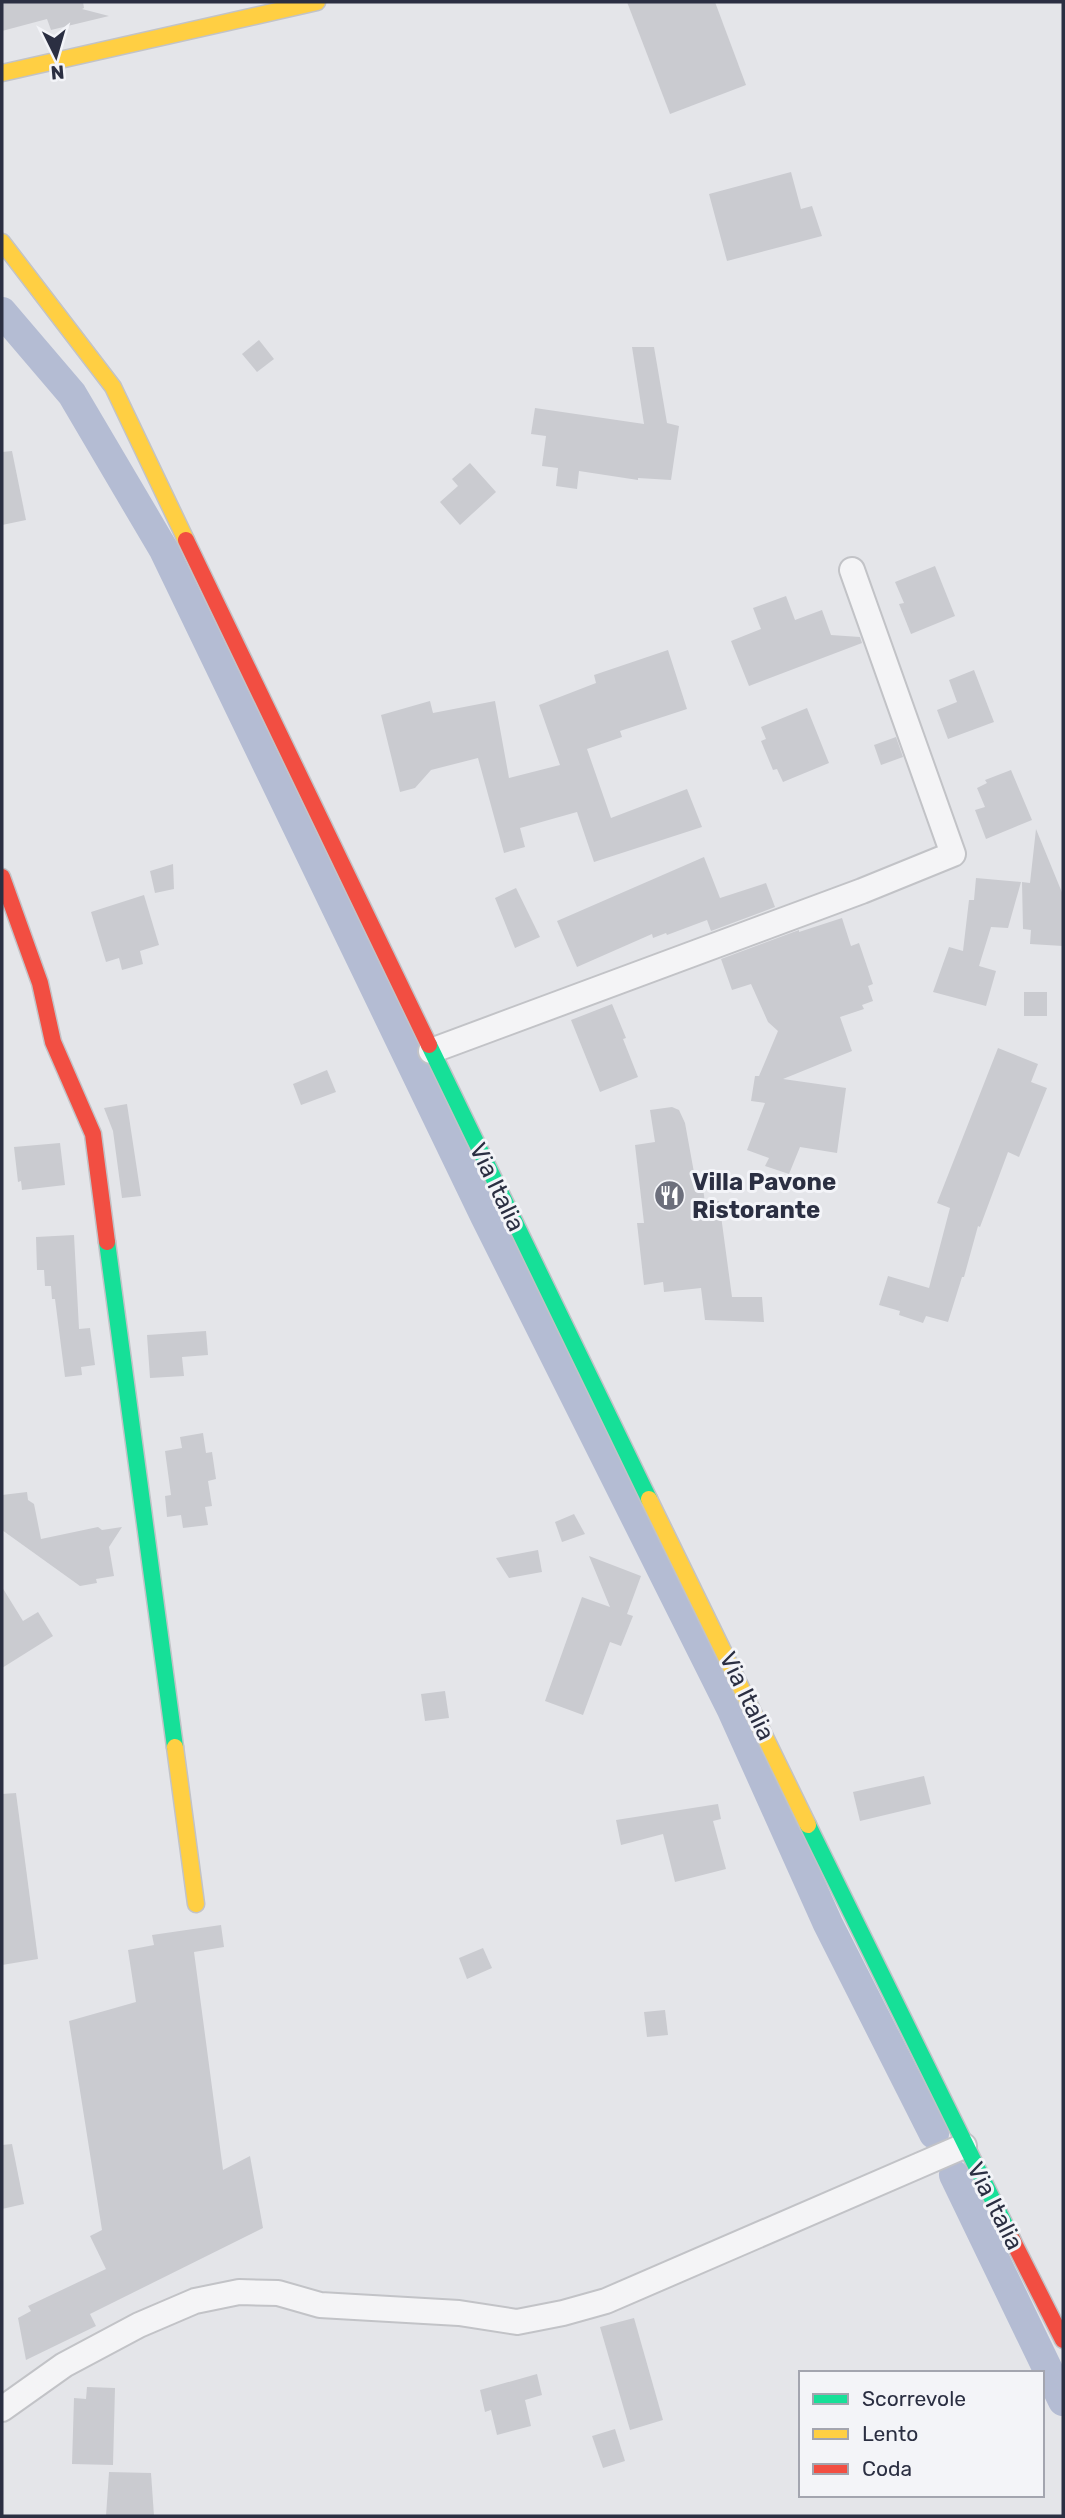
<svg xmlns="http://www.w3.org/2000/svg" width="1065" height="2518" font-family="Rubik,sans-serif">
	<style>
		.lines { fill: none; stroke-linecap: round; stroke-linejoin: round }
		.canal { stroke: #b4bcd3; stroke-width: 30 }
		.building { fill: #cacbd0 }
		.street-casing { stroke: #c2c3c7; stroke-width: 28 }
		.fast-casing { stroke: #c2c3c7; stroke-width: 19 }
		.slow-casing { stroke: #c2c3c7; stroke-width: 19 }
		.jam-casing { stroke: #c2c3c7; stroke-width: 19 }
		.street { stroke: #f4f4f6; stroke-width: 24 }
		.fast { stroke: #16e098; stroke-width: 16 }
		.slow { stroke: #ffcf43; stroke-width: 16 }
		.jam { stroke: #f24e42; stroke-width: 16 }
		.labels { text-anchor: middle; dominant-baseline: central; stroke-width: 6; stroke-linejoin: round; paint-order: stroke }
		.poi-label { font-size: 24px; font-weight: bold; fill: #2b2f42; stroke: #f3f4f8; text-anchor: start }
		.street-label { font-size: 24px; fill: #2b2f42; stroke: #f3f4f8 }
	</style>
	<rect width="100%" height="100%" fill="#e4e5e9"/>
	<g class="lines">
		<!-- canal -->
		<g class="canal">
			<path d="M 2,312 L 72,394 L 164,550 L 485,1216 L 732,1710 L 828,1924 L 934,2134"/>
			<path d="M 954,2175 L 1063,2401"/>
		</g>
	</g>
	<!-- building -->
	<g class="building">
		<path d="M 2,2 L 83,2 L 84,8 L 82,9 L 109,16 L 51,30 L 47,19 L 2,31 Z"/>
		<path d="M 627,2 L 715,2 L 746,85 L 670,114 Z"/>
		<path d="M 791,172 L 801,209 L 812,206 L 822,236 L 727,261 L 709,194 Z"/>
		<path d="M 259,340 L 274,359 L 257,372 L 242,354 Z"/>
		<path d="M 632,347 L 654,347 L 667,423 L 679,426 L 671,480 L 638,478 L 638,480 L 579,471 L 577,489 L 556,486 L 558,468 L 542,466 L 546,436 L 531,434 L 535,408 L 644,424 Z"/>
		<path d="M 12,451 L 26,520 L 2,525 L 2,452 Z"/>
		<path d="M 470,463 L 496,492 L 460,525 L 440,502 L 458,486 L 452,479 Z"/>
		<path d="M 935,566 L 955,616 L 911,634 L 899,604 L 904,603 L 895,582 Z"/>
		<path d="M 786,596 L 795,620 L 822,610 L 831,635 L 860,637 L 862,643 L 749,686 L 731,641 L 761,629 L 753,608 Z"/>
		<path d="M 668,650 L 687,709 L 620,731 L 622,737 L 587,749 L 611,818 L 687,789 L 702,827 L 594,862 L 577,812 L 520,828 L 525,847 L 504,853 L 478,758 L 431,770 L 415,788 L 400,792 L 381,715 L 430,701 L 433,713 L 495,701 L 509,778 L 560,765 L 539,705 L 596,683 L 594,675 Z"/>
		<path d="M 974,670 L 994,722 L 948,739 L 937,710 L 957,702 L 949,680 Z"/>
		<path d="M 807,708 L 829,763 L 783,782 L 777,769 L 773,770 L 761,741 L 766,739 L 761,727 Z"/>
		<path d="M 896,737 L 903,757 L 881,765 L 874,745 Z"/>
		<path d="M 1011,770 L 1032,820 L 986,839 L 975,810 L 985,807 L 977,788 L 987,783 L 985,780 Z"/>
		<path d="M 1036,829 L 1063,895 L 1063,946 L 1030,944 L 1031,930 L 1023,929 L 1022,882 L 1030,883 Z"/>
		<path d="M 704,857 L 720,898 L 766,883 L 775,907 L 711,931 L 707,920 L 667,935 L 666,933 L 653,938 L 652,934 L 577,967 L 557,921 Z"/>
		<path d="M 173,864 L 174,889 L 155,893 L 150,871 Z"/>
		<path d="M 976,878 L 1021,882 L 1008,928 L 991,927 L 979,966 L 996,971 L 986,1006 L 933,992 L 949,947 L 963,951 L 969,900 L 974,900 Z"/>
		<path d="M 516,888 L 540,937 L 515,948 L 495,898 Z"/>
		<path d="M 144,895 L 159,945 L 140,951 L 143,964 L 122,970 L 119,958 L 106,962 L 91,912 Z"/>
		<path d="M 842,918 L 851,946 L 859,943 L 873,984 L 868,986 L 873,1001 L 862,1005 L 864,1009 L 840,1017 L 852,1051 L 783,1079 L 846,1088 L 837,1153 L 800,1147 L 789,1174 L 765,1166 L 769,1158 L 747,1150 L 765,1103 L 751,1101 L 755,1076 L 759,1076 L 778,1031 L 768,1022 L 751,984 L 732,990 L 721,959 L 799,930 L 799,932 Z"/>
		<rect x="1024" y="992" width="23" height="24"/>
		<path d="M 612,1004 L 626,1038 L 623,1039 L 638,1077 L 600,1092 L 571,1020 Z"/>
		<path d="M 998,1048 L 1038,1064 L 1031,1082 L 1047,1088 L 1019,1157 L 1008,1152 L 980,1227 L 978,1226 L 964,1277 L 962,1277 L 948,1322 L 926,1316 L 923,1323 L 899,1315 L 900,1311 L 879,1305 L 888,1276 L 929,1288 L 950,1208 L 937,1203 Z"/>
		<path d="M 327,1070 L 336,1092 L 301,1105 L 293,1084 Z"/>
		<path d="M 127,1104 L 141,1196 L 122,1198 L 113,1131 L 104,1108 Z"/>
		<path d="M 672,1107 L 679,1110 L 685,1123 L 697,1189 L 703,1188 L 705,1203 L 719,1201 L 732,1297 L 762,1297 L 764,1322 L 705,1320 L 701,1288 L 664,1292 L 663,1282 L 644,1285 L 637,1223 L 644,1223 L 635,1145 L 655,1142 L 650,1110 Z"/>
		<path d="M 60,1143 L 65,1185 L 22,1190 L 21,1181 L 18,1182 L 14,1147 Z"/>
		<path d="M 74,1235 L 79,1329 L 90,1328 L 95,1365 L 81,1367 L 82,1375 L 65,1377 L 55,1299 L 52,1299 L 51,1286 L 45,1286 L 44,1270 L 37,1270 L 36,1237 Z"/>
		<path d="M 206,1331 L 208,1355 L 182,1357 L 184,1376 L 150,1378 L 147,1335 Z"/>
		<path d="M 203,1433 L 206,1453 L 212,1452 L 216,1479 L 208,1481 L 212,1506 L 205,1507 L 208,1525 L 183,1528 L 181,1515 L 167,1517 L 165,1496 L 171,1495 L 165,1451 L 182,1448 L 180,1437 Z"/>
		<path d="M 27,1492 L 28,1500 L 34,1504 L 41,1539 L 98,1527 L 102,1530 L 122,1527 L 109,1547 L 114,1576 L 96,1579 L 97,1583 L 80,1586 L 2,1530 L 2,1495 Z"/>
		<path d="M 574,1514 L 585,1534 L 562,1542 L 555,1522 Z"/>
		<path d="M 538,1550 L 542,1572 L 509,1578 L 496,1558 Z"/>
		<path d="M 589,1556 L 641,1576 L 627,1614 L 633,1616 L 621,1646 L 610,1642 L 583,1715 L 545,1701 L 582,1597 L 610,1607 Z"/>
		<path d="M 2,1587 L 23,1621 L 38,1612 L 53,1636 L 2,1668 Z"/>
		<path d="M 445,1691 L 449,1718 L 425,1721 L 421,1694 Z"/>
		<path d="M 924,1776 L 931,1804 L 860,1821 L 853,1792 Z"/>
		<path d="M 16,1793 L 38,1959 L 2,1965 L 2,1794 Z"/>
		<path d="M 718,1804 L 721,1819 L 713,1821 L 726,1869 L 675,1882 L 663,1834 L 621,1845 L 616,1820 Z"/>
		<path d="M 221,1925 L 224,1947 L 194,1952 L 223,2170 L 250,2156 L 263,2228 L 90,2314 L 96,2326 L 26,2360 L 18,2318 L 31,2311 L 28,2306 L 106,2269 L 90,2236 L 102,2230 L 69,2021 L 136,2002 L 128,1950 L 154,1945 L 152,1935 Z"/>
		<path d="M 483,1948 L 492,1968 L 467,1979 L 459,1958 Z"/>
		<path d="M 665,2010 L 668,2035 L 647,2037 L 644,2012 Z"/>
		<path d="M 12,2144 L 24,2204 L 2,2209 L 2,2145 Z"/>
		<path d="M 634,2318 L 663,2420 L 630,2430 L 600,2327 Z"/>
		<path d="M 537,2374 L 542,2395 L 525,2400 L 531,2426 L 497,2435 L 491,2410 L 485,2412 L 480,2390 Z"/>
		<path d="M 87,2387 L 115,2388 L 113,2465 L 72,2464 L 74,2398 L 86,2399 Z"/>
		<path d="M 615,2429 L 625,2461 L 603,2468 L 592,2436 Z"/>
		<path d="M 109,2472 L 151,2473 L 154,2516 L 106,2516 Z"/>
	</g>
	<g class="lines">
		<defs>
			<g id="street">
				<path d="M 431,1051 L 862,891 L 953,854 L 852,570"/>
				<path d="M 2,2409 L 64,2365 L 139,2325 L 195,2301 L 239,2292 L 278,2293 L 320,2305 L 459,2313 L 517,2322 L 563,2313 L 606,2301 L 964,2146"/>
			</g>
			<g id="fast">
				<path d="M 429,1045 L 649,1499"/>
				<path d="M 107,1242 L 175,1747"/>
				<path d="M 808,1825 L 1012,2239"/>
			</g>
			<g id="slow">
				<path d="M 2,73 L 317,2"/>
				<path d="M 2,242 L 113,387 L 186,540"/>
				<path d="M 649,1499 L 808,1825"/>
				<path d="M 175,1747 L 196,1904"/>
			</g>
			<g id="jam">
				<path d="M 186,540 L 429,1045"/>
				<path d="M 2,877 L 40,983 L 53,1042 L 93,1134 L 107,1242"/>
				<path d="M 1012,2239 L 1063,2340"/>
			</g>
		</defs>
		<!-- street casing -->
		<use href="#street" class="street-casing"/>
		<!-- fast casing -->
		<use href="#fast" class="fast-casing"/>
		<!-- slow casing -->
		<use href="#slow" class="slow-casing"/>
		<!-- jam casing -->
		<use href="#jam" class="jam-casing"/>
		<!-- street -->
		<use href="#street" class="street"/>
		<!-- fast -->
		<use href="#fast" class="fast"/>
		<!-- slow -->
		<use href="#slow" class="slow"/>
		<!-- jam -->
		<use href="#jam" class="jam"/>
	</g>
	<!-- icons -->
	<defs>
		<symbol id="restaurant-disc" viewBox="-11 -11 22 22"><circle r="9.5" fill="#6c6f7c" stroke="#f3f4f8"/><path d="M-5-6h1v4h1v-4h1v4h1v-4h1v5L-1.5 .5V6h-2V.5L-5-1ZM5-6V6H3V1.5H1.5Q1.5-4 5-6Z" fill="#fff"/></symbol>
	</defs>
	<g fill-rule="evenodd">
		<use href="#restaurant-disc" x="652" y="1178" width="35" height="35"/>
	</g>
	<g class="labels">
		<!-- poi labels -->
		<g class="poi-label">
			<text x="692" y="1182">Villa Pavone<tspan x="692" dy="28">Ristorante</tspan></text>
		</g>
		<!-- street labels -->
		<g class="street-label">
			<text transform="translate(497 1187) rotate(64)">Via Italia</text>
			<text transform="translate(747 1696) rotate(64)">Via Italia</text>
			<text transform="translate(995 2206) rotate(63)">Via Italia</text>
		</g>
	</g>
	<!-- border -->
	<rect width="1065" height="2518" fill="none" stroke="#2b2f42" stroke-width="7"/>
	<!-- legend -->
	<rect x="799" y="2371" width="245" height="126" fill="#f3f4f8" stroke="#a3a5af" stroke-width="2"/>
	<rect x="813" y="2394" width="35" height="10" fill="#16e098" stroke="#a3a5af" stroke-width="2"/>
	<text x="862" y="2406" font-size="21" fill="#2b2f42">Scorrevole</text>
	<rect x="813" y="2429" width="35" height="10" fill="#ffcf43" stroke="#a3a5af" stroke-width="2"/>
	<text x="862" y="2441" font-size="21" fill="#2b2f42">Lento</text>
	<rect x="813" y="2464" width="35" height="10" fill="#f24e42" stroke="#a3a5af" stroke-width="2"/>
	<text x="862" y="2476" font-size="21" fill="#2b2f42">Coda</text>
	<!-- north arrow -->
	<g transform="translate(56 56) rotate(175)" stroke="#f3f4f8" stroke-width="5" paint-order="stroke">
	<path d="M0-5L12 26L0 18L-12 26Z" fill="#2b2f42"/>
	<text y="-10" font-size="19" font-weight="bold" text-anchor="middle" fill="#2b2f42">N</text>
	</g>
</svg>
